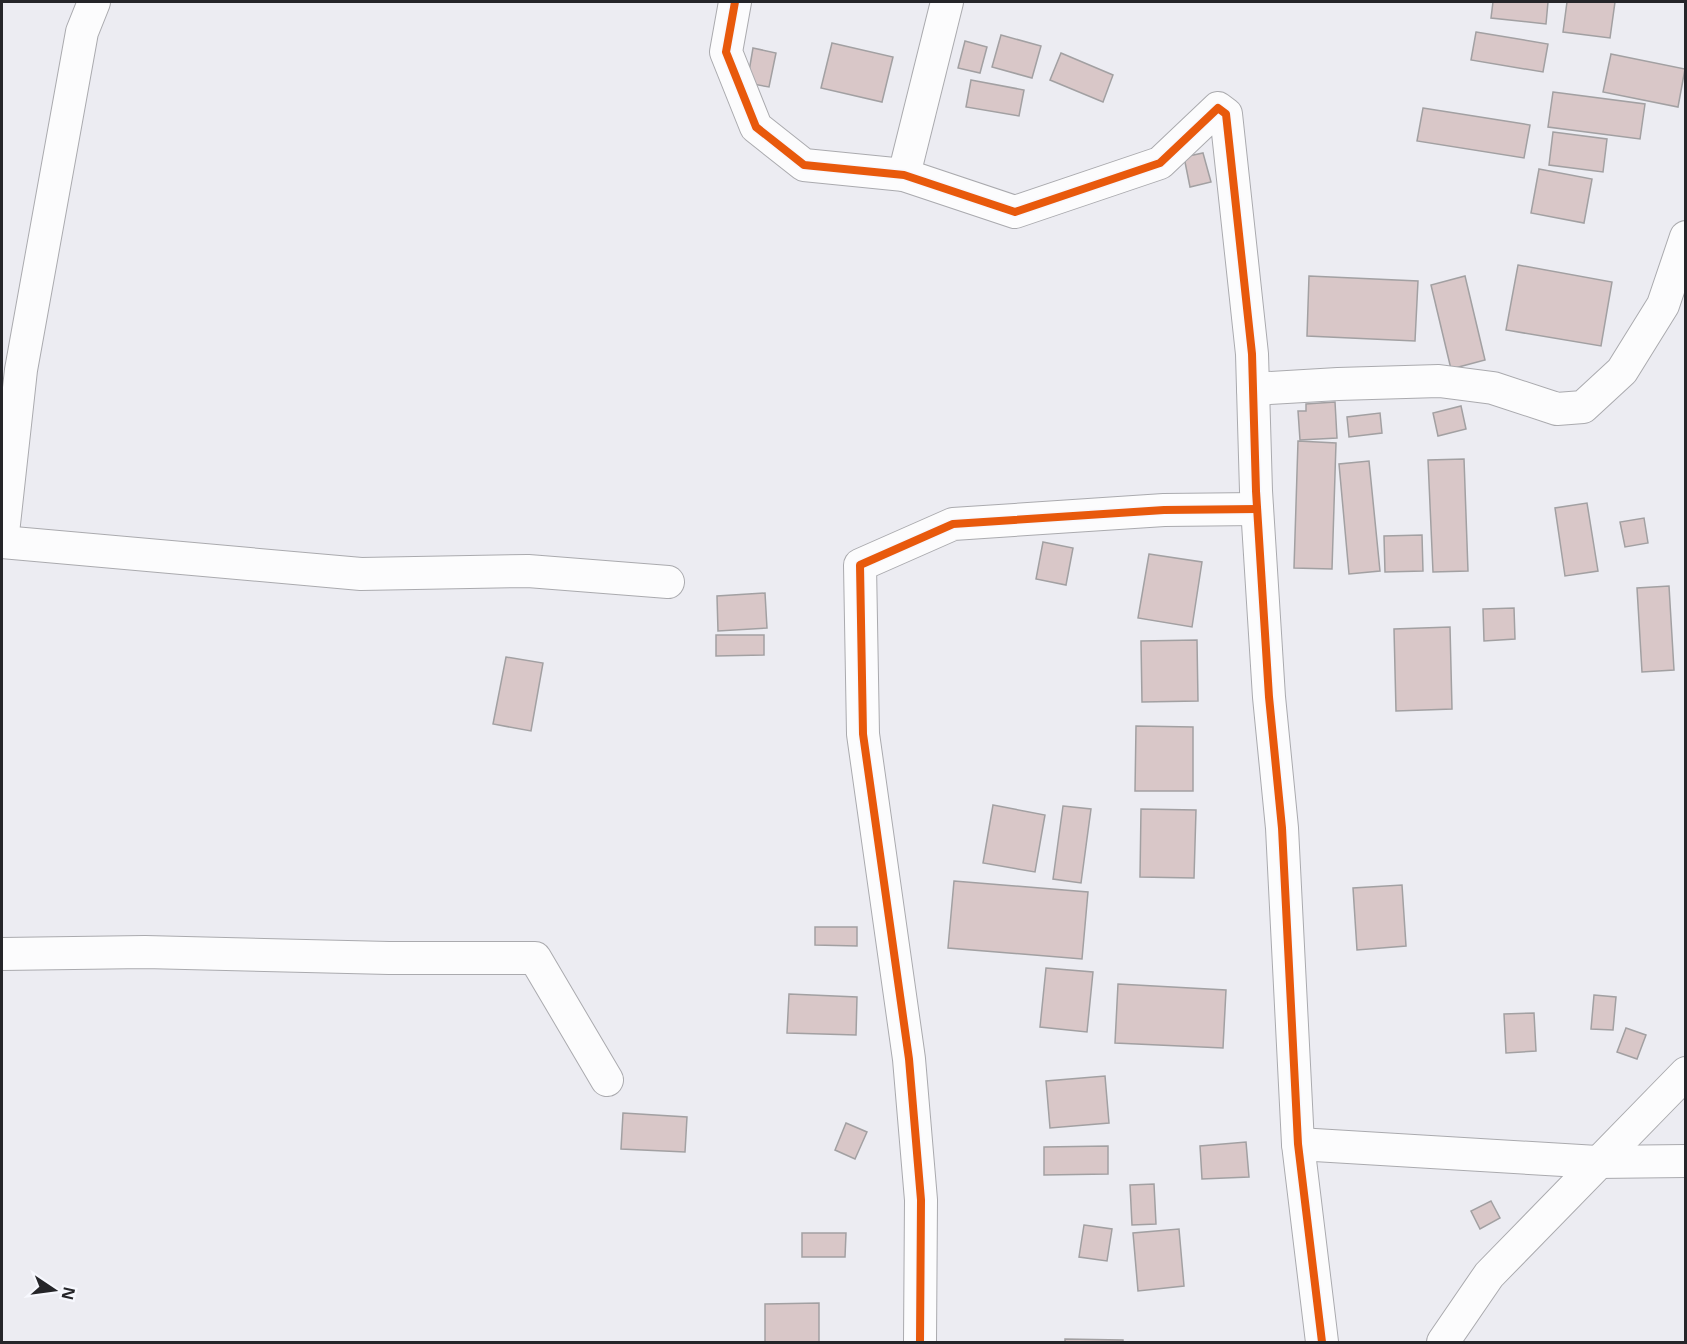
<svg xmlns="http://www.w3.org/2000/svg" width="1687" height="1344" font-family="'Open Sans',sans-serif">
	<style>
		.building { fill: #d9c7c8; stroke: #a2a0a2; stroke-width: 1.5 }
		.lines { fill: none; stroke-linecap: round; stroke-linejoin: round }
		.minor-casing { stroke: #aaaaae; stroke-width: 34 }
		.minor { stroke: #fcfcfd; stroke-width: 32 }
		.cycleway-casing { stroke: #f7f8fe; stroke-width: 11 }
		.cycleway { stroke: #e8590c; stroke-width: 8 }
	</style>
	<rect width="100%" height="100%" fill="#ececf2"/>
	<!-- building -->
	<g class="building">
		<path d="M 1493,2 L 1548,2 L 1546,24 L 1491,18 Z"/>
		<path d="M 1567,2 L 1615,2 L 1610,38 L 1563,32 Z"/>
		<path d="M 1476,32 L 1548,44 L 1543,72 L 1471,60 Z"/>
		<path d="M 1001,35 L 1041,46 L 1032,78 L 992,67 Z"/>
		<path d="M 965,41 L 987,47 L 980,73 L 958,68 Z"/>
		<path d="M 832,43 L 893,57 L 882,102 L 821,88 Z"/>
		<path d="M 753,48 L 776,53 L 769,87 L 747,83 Z"/>
		<path d="M 1061,53 L 1113,75 L 1103,102 L 1050,80 Z"/>
		<path d="M 1611,54 L 1685,69 L 1678,107 L 1603,92 Z"/>
		<path d="M 971,80 L 1024,90 L 1019,116 L 966,107 Z"/>
		<path d="M 1553,92 L 1645,104 L 1640,139 L 1548,127 Z"/>
		<path d="M 1423,108 L 1530,125 L 1524,158 L 1417,141 Z"/>
		<path d="M 1553,132 L 1607,139 L 1603,172 L 1549,165 Z"/>
		<path d="M 1203,153 L 1211,182 L 1190,187 L 1184,157 Z"/>
		<path d="M 1539,169 L 1592,179 L 1584,223 L 1531,213 Z"/>
		<path d="M 1518,265 L 1612,282 L 1601,346 L 1506,330 Z"/>
		<path d="M 1309,276 L 1418,281 L 1415,341 L 1307,336 Z"/>
		<path d="M 1465,276 L 1485,360 L 1451,369 L 1431,285 Z"/>
		<path d="M 1335,402 L 1337,438 L 1300,440 L 1298,411 L 1306,411 L 1306,404 Z"/>
		<path d="M 1461,406 L 1466,429 L 1438,436 L 1433,413 Z"/>
		<path d="M 1380,413 L 1382,433 L 1349,437 L 1347,417 Z"/>
		<path d="M 1298,441 L 1336,443 L 1332,569 L 1294,568 Z"/>
		<path d="M 1464,459 L 1468,571 L 1433,572 L 1428,460 Z"/>
		<path d="M 1369,461 L 1380,571 L 1349,574 L 1339,464 Z"/>
		<path d="M 1587,503 L 1598,571 L 1565,576 L 1555,508 Z"/>
		<path d="M 1644,518 L 1648,543 L 1625,547 L 1620,522 Z"/>
		<path d="M 1422,535 L 1423,571 L 1385,572 L 1384,536 Z"/>
		<path d="M 1043,542 L 1073,548 L 1066,585 L 1036,579 Z"/>
		<path d="M 1149,554 L 1202,562 L 1192,627 L 1138,618 Z"/>
		<path d="M 1669,586 L 1674,670 L 1642,672 L 1637,588 Z"/>
		<path d="M 765,593 L 767,628 L 718,631 L 717,596 Z"/>
		<path d="M 1514,608 L 1515,639 L 1484,641 L 1483,609 Z"/>
		<path d="M 1450,627 L 1452,709 L 1396,711 L 1394,629 Z"/>
		<path d="M 716,635 L 764,635 L 764,655 L 716,656 Z"/>
		<path d="M 1197,640 L 1198,701 L 1142,702 L 1141,641 Z"/>
		<path d="M 506,657 L 543,663 L 531,731 L 493,724 Z"/>
		<path d="M 1136,726 L 1193,727 L 1193,791 L 1135,791 Z"/>
		<path d="M 993,805 L 1045,815 L 1035,872 L 983,863 Z"/>
		<path d="M 1063,806 L 1091,809 L 1081,883 L 1053,879 Z"/>
		<path d="M 1141,809 L 1196,810 L 1194,878 L 1140,877 Z"/>
		<path d="M 954,881 L 1088,892 L 1082,959 L 948,948 Z"/>
		<path d="M 1402,885 L 1406,946 L 1357,950 L 1353,888 Z"/>
		<path d="M 815,927 L 857,927 L 857,946 L 815,945 Z"/>
		<path d="M 1046,968 L 1093,972 L 1087,1032 L 1040,1027 Z"/>
		<path d="M 1118,984 L 1226,990 L 1223,1048 L 1115,1043 Z"/>
		<path d="M 789,994 L 857,997 L 856,1035 L 787,1033 Z"/>
		<path d="M 1594,995 L 1616,997 L 1613,1030 L 1591,1029 Z"/>
		<path d="M 1534,1013 L 1536,1051 L 1506,1053 L 1504,1014 Z"/>
		<path d="M 1626,1028 L 1646,1035 L 1637,1059 L 1617,1052 Z"/>
		<path d="M 1105,1076 L 1109,1123 L 1050,1128 L 1046,1081 Z"/>
		<path d="M 623,1113 L 687,1117 L 685,1152 L 621,1149 Z"/>
		<path d="M 846,1123 L 867,1132 L 855,1159 L 835,1150 Z"/>
		<path d="M 1246,1142 L 1249,1177 L 1202,1179 L 1200,1146 Z"/>
		<path d="M 1108,1146 L 1108,1174 L 1044,1175 L 1044,1147 Z"/>
		<path d="M 1154,1184 L 1156,1224 L 1132,1225 L 1130,1185 Z"/>
		<path d="M 1491,1201 L 1500,1218 L 1480,1229 L 1471,1211 Z"/>
		<path d="M 1084,1225 L 1112,1229 L 1107,1261 L 1079,1257 Z"/>
		<path d="M 1179,1229 L 1184,1286 L 1138,1291 L 1133,1233 Z"/>
		<path d="M 802,1233 L 846,1233 L 845,1257 L 802,1257 Z"/>
		<path d="M 819,1303 L 819,1342 L 765,1342 L 765,1304 Z"/>
		<path d="M 1065,1339 L 1123,1340 L 1123,1342 L 1065,1342 Z"/>
	</g>
	<g class="lines">
		<defs>
			<g id="minor">
				<path d="M 735,2 L 726,52 L 756,127 L 804,165 L 904,175 L 1015,212 L 1160,163 L 1218,108 L 1226,114 L 1252,354 L 1256,491 L 1269,697 L 1282,828 L 1298,1144 L 1322,1342"/>
				<path d="M 904,175 L 947,2"/>
				<path d="M 1253,389 L 1338,384 L 1439,381 L 1493,388 L 1557,409 L 1583,407 L 1622,371 L 1663,305 L 1686,237"/>
				<path d="M 2,542 L 361,574 L 528,571 L 668,582"/>
				<path d="M 2,542 L 21,370 L 82,32 L 94,2"/>
				<path d="M 2,954 L 145,952 L 389,958 L 535,958 L 607,1080"/>
				<path d="M 1298,1144 L 1597,1162 L 1686,1161"/>
				<path d="M 920,1342 L 921,1200 L 909,1059 L 863,734 L 860,565 L 953,524 L 1164,510 L 1257,509"/>
				<path d="M 1443,1342 L 1489,1275 L 1686,1073"/>
			</g>
		</defs>
		<!-- minor casing -->
		<use href="#minor" class="minor-casing"/>
		<!-- minor -->
		<use href="#minor" class="minor"/>
		<defs>
			<g id="cycleway">
				<path d="M 735,2 L 726,52 L 756,127 L 804,165 L 904,175 L 1015,212 L 1160,163 L 1218,108 L 1226,114 L 1252,354 L 1256,491 L 1269,697 L 1282,828 L 1298,1144 L 1322,1342"/>
				<path d="M 920,1342 L 921,1200 L 909,1059 L 863,734 L 860,565 L 953,524 L 1164,510 L 1257,509"/>
			</g>
		</defs>
		<!-- cycleway casing -->
		<use href="#cycleway" class="cycleway-casing"/>
		<!-- cycleway -->
		<use href="#cycleway" class="cycleway"/>
	</g>
	<!-- border -->
	<rect width="1687" height="1344" fill="none" stroke="#252529" stroke-width="6"/>
	<!-- north arrow -->
	<g transform="translate(54 1290) rotate(103)" stroke="#f7f8fe" stroke-width="4.5" paint-order="stroke">
	<path d="M0-4.5L10 22L0 15L-10 22Z" fill="#252529"/>
	<text y="-9" font-size="16" font-weight="bold" text-anchor="middle" fill="#252529">N</text>
	</g>
</svg>
